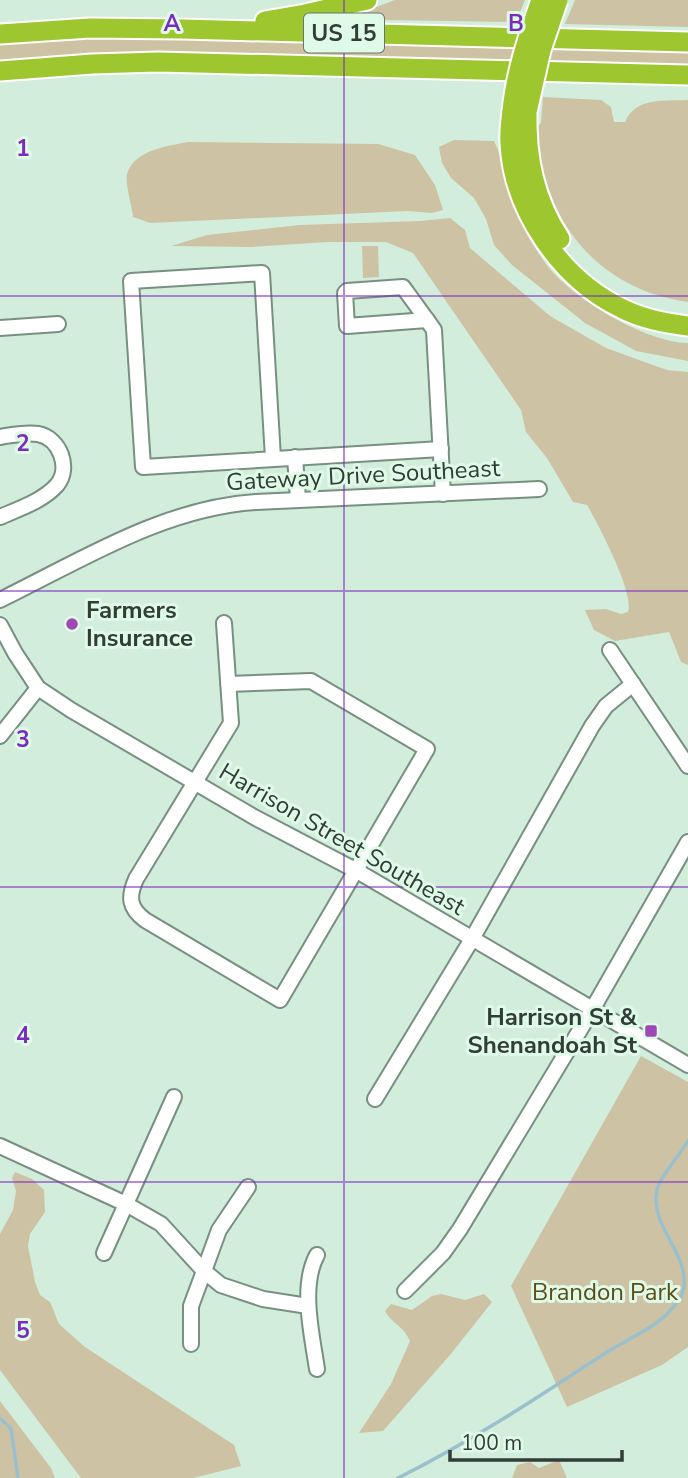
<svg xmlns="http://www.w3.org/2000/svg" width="688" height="1478" font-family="'Nunito Sans',sans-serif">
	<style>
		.green { fill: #cdc3a4 }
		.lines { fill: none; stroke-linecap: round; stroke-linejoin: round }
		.stream { stroke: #9bc0cd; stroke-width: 3.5 }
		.minor-casing { stroke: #779080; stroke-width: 18 }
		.highway-casing { stroke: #fff; stroke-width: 23 }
		.minor { stroke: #fff; stroke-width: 14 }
		.highway { stroke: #9ec62f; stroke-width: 19 }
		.highway-bridge-casing { stroke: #fff; stroke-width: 23; stroke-linecap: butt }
		.highway-bridge { stroke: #9ec62f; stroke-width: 19 }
		.grid { fill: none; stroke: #7b2cbf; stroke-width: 2; stroke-opacity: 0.55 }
		.poi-dot { fill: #9f49b6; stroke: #dffbe8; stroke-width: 2.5 }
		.labels { text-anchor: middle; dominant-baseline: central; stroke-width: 6; stroke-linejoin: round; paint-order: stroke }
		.shield { fill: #dffbe8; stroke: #66766b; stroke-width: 2 }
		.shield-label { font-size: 23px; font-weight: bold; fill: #323d36 }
		.street-label { font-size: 24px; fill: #323d36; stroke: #dffbe8 }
		.poi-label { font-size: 24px; font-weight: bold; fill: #323d36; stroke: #dffbe8; text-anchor: start }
		.park-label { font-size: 24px; fill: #5d4c16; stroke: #dffbe8 }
		.grid-label { font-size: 23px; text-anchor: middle; font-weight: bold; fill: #7b2cbf; stroke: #dffbe8; stroke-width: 6; stroke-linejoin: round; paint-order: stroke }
	</style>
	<rect width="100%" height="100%" fill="#d2eddb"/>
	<!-- green -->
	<g class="green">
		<path d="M 395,0 L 525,0 L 516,22 L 324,19 L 368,10 Z"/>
		<path d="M 575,0 L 688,0 L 688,27 L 565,24 Z"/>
		<path d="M 85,36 L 688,47 L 688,67 L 0,62 L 0,42 Z"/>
		<path d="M 543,97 L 601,100 L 611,107 L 614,122 L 625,122 C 635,97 665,101 688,100 L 688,302 C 595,289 540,217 538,126 L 541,123 Z"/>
		<path d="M 454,140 L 494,141 C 506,165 508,193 519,217 C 525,233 536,250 546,264 C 570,297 646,343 688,343 L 688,361 L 636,351 L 585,323 L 512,265 L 494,245 L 486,219 L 474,198 L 451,178 L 442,163 L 439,147 Z"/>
		<path d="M 188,142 L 378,144 L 415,155 L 435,185 L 443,210 L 432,213 L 407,211 L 150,223 L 133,217 C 132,205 125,185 127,174 C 134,150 168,146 188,142 Z"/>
		<path d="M 450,218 L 465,230 L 470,248 L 550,316 L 606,348 L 667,370 L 688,372 L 688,665 L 681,662 L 669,632 L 615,641 L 594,630 L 585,610 L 606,609 L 621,614 L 628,612 C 635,594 598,524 587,505 L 573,502 L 547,458 L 526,432 L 521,410 L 413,253 L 386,242 L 329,242 L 252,247 L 171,246 L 207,235 L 300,225 L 420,221 Z"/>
		<path d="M 362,246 L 378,246 L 379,277 L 363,278 Z"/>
		<path d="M 641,1056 L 688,1082 L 688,1347 L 662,1365 L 567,1407 L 511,1286 Z"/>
		<path d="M 15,1172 L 32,1179 L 44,1190 L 45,1212 L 30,1234 L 28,1246 L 35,1282 L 40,1295 L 50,1302 L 59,1324 L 85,1347 L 234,1445 L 241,1466 L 193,1478 L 81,1478 L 0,1370 L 0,1234 L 13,1210 L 16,1191 L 12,1178 Z"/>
		<path d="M 441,1294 L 465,1300 L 484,1294 L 492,1302 L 450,1355 L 383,1431 L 359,1433 L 391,1384 L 410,1341 C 403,1325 393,1325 385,1311 L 391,1304 L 412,1310 L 432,1296 Z"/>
		<path d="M 0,1401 L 51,1468 L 55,1478 L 0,1478 Z"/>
		<path d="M 559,1460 L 567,1478 L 512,1478 L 517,1465 L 530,1462 L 539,1468 Z"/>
	</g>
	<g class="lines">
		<!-- stream -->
		<g class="stream">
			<path d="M 0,1418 L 11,1429 L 18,1478"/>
			<path d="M 398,1478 C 470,1442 537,1398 604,1354 C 621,1343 639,1335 655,1324 C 666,1316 682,1301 684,1287 C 688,1252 649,1225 657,1190 C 660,1176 680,1155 688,1141"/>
		</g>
		<defs>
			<g id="minor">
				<path d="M 403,287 L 427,320 L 347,326 L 345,293 L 347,291 Z"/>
				<path d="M 427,320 L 434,330 L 443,494"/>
				<path d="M 0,328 L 58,324"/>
				<path d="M 0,437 C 12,435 26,432 38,434 C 60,438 71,468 57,485 C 43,501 18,509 0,517"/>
				<path d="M 295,457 L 298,499"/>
				<path d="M 273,458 L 262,273 L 131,281 L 143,467 L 441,449"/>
				<path d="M 0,600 C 82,560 163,508 256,502 L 539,489"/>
				<path d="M 224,623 L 231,723 L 136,879 C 128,897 129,908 145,920 L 280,1000 L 427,749 L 311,681 L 228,684"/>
				<path d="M 0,625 L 15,653 L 38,688 L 71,710 L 254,817 L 357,871 L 688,1065"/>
				<path d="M 610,650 L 688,766"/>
				<path d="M 0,736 L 38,688"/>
				<path d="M 375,1099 L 472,939 L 592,726 L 606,706 L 633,684"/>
				<path d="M 0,1146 L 126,1204 L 161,1224 L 204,1271 L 221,1285 L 263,1299 L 308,1306"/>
				<path d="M 104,1253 L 174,1097"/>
				<path d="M 405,1291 L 443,1253 L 460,1229 L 592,1010 L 688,842"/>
				<path d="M 191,1344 L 191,1306 L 204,1271 L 219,1230 L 248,1187"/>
				<path d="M 317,1369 C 312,1335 300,1286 317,1255"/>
			</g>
			<g id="highway">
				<path d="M 265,21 L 305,14 L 367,0"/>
				<path d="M 0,34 L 90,28 L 182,29 L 688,42"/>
				<path d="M 0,71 L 92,64 L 158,62 L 688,75"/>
				<path d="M 512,111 C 511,121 509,132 510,143 C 513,210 561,279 621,308 C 642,319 665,323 688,326"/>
				<path d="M 527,112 C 526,158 534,199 560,239"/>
			</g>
		</defs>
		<!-- minor casing -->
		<use href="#minor" class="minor-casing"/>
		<!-- highway casing -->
		<use href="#highway" class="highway-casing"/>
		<!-- minor -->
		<use href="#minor" class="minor"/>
		<!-- highway -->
		<use href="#highway" class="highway"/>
		<defs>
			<g id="highway-bridge">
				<path d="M 512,111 C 516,72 528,37 541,0"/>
				<path d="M 527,112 L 541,50 L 558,0"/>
			</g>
		</defs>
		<!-- highway-bridge casing -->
		<use href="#highway-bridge" class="highway-bridge-casing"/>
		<!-- highway-bridge -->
		<use href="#highway-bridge" class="highway-bridge"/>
	</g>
	<!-- grid -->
	<path class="grid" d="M 344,0 L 344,1478M 0,296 L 688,296M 0,591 L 688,591M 0,887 L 688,887M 0,1182 L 688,1182"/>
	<!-- markers -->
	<g class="poi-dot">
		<circle cx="72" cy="624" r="7"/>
		<rect x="644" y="1024" width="14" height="14" rx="3.5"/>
	</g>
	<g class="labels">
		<!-- shield labels -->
		<rect class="shield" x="304" y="13.5" width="80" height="39" rx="5"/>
		<g class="shield-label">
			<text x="344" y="33">US 15</text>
		</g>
		<!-- street labels -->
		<g class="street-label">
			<text transform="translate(363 475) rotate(-3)">Gateway Drive Southeast</text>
			<text transform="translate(342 839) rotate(30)">Harrison Street Southeast</text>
		</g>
		<!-- poi labels -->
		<g class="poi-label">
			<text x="86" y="610">Farmers<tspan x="86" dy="28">Insurance</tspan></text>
			<text x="637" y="1017" text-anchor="end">Harrison St &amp;<tspan x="637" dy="28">Shenandoah St</tspan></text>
		</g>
		<!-- park labels -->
		<g class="park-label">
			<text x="605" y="1292">Brandon Park</text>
		</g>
	</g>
	<g class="grid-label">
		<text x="172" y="31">A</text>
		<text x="516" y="31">B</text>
		<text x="23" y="156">1</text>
		<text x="23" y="451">2</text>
		<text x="23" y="747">3</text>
		<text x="23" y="1043">4</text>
		<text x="23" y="1338">5</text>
	</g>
	<!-- scale -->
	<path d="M450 1450v10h172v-10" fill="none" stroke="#323d36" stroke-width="3.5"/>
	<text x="461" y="1450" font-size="21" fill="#323d36" stroke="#dffbe8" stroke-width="5" paint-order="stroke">100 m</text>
</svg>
